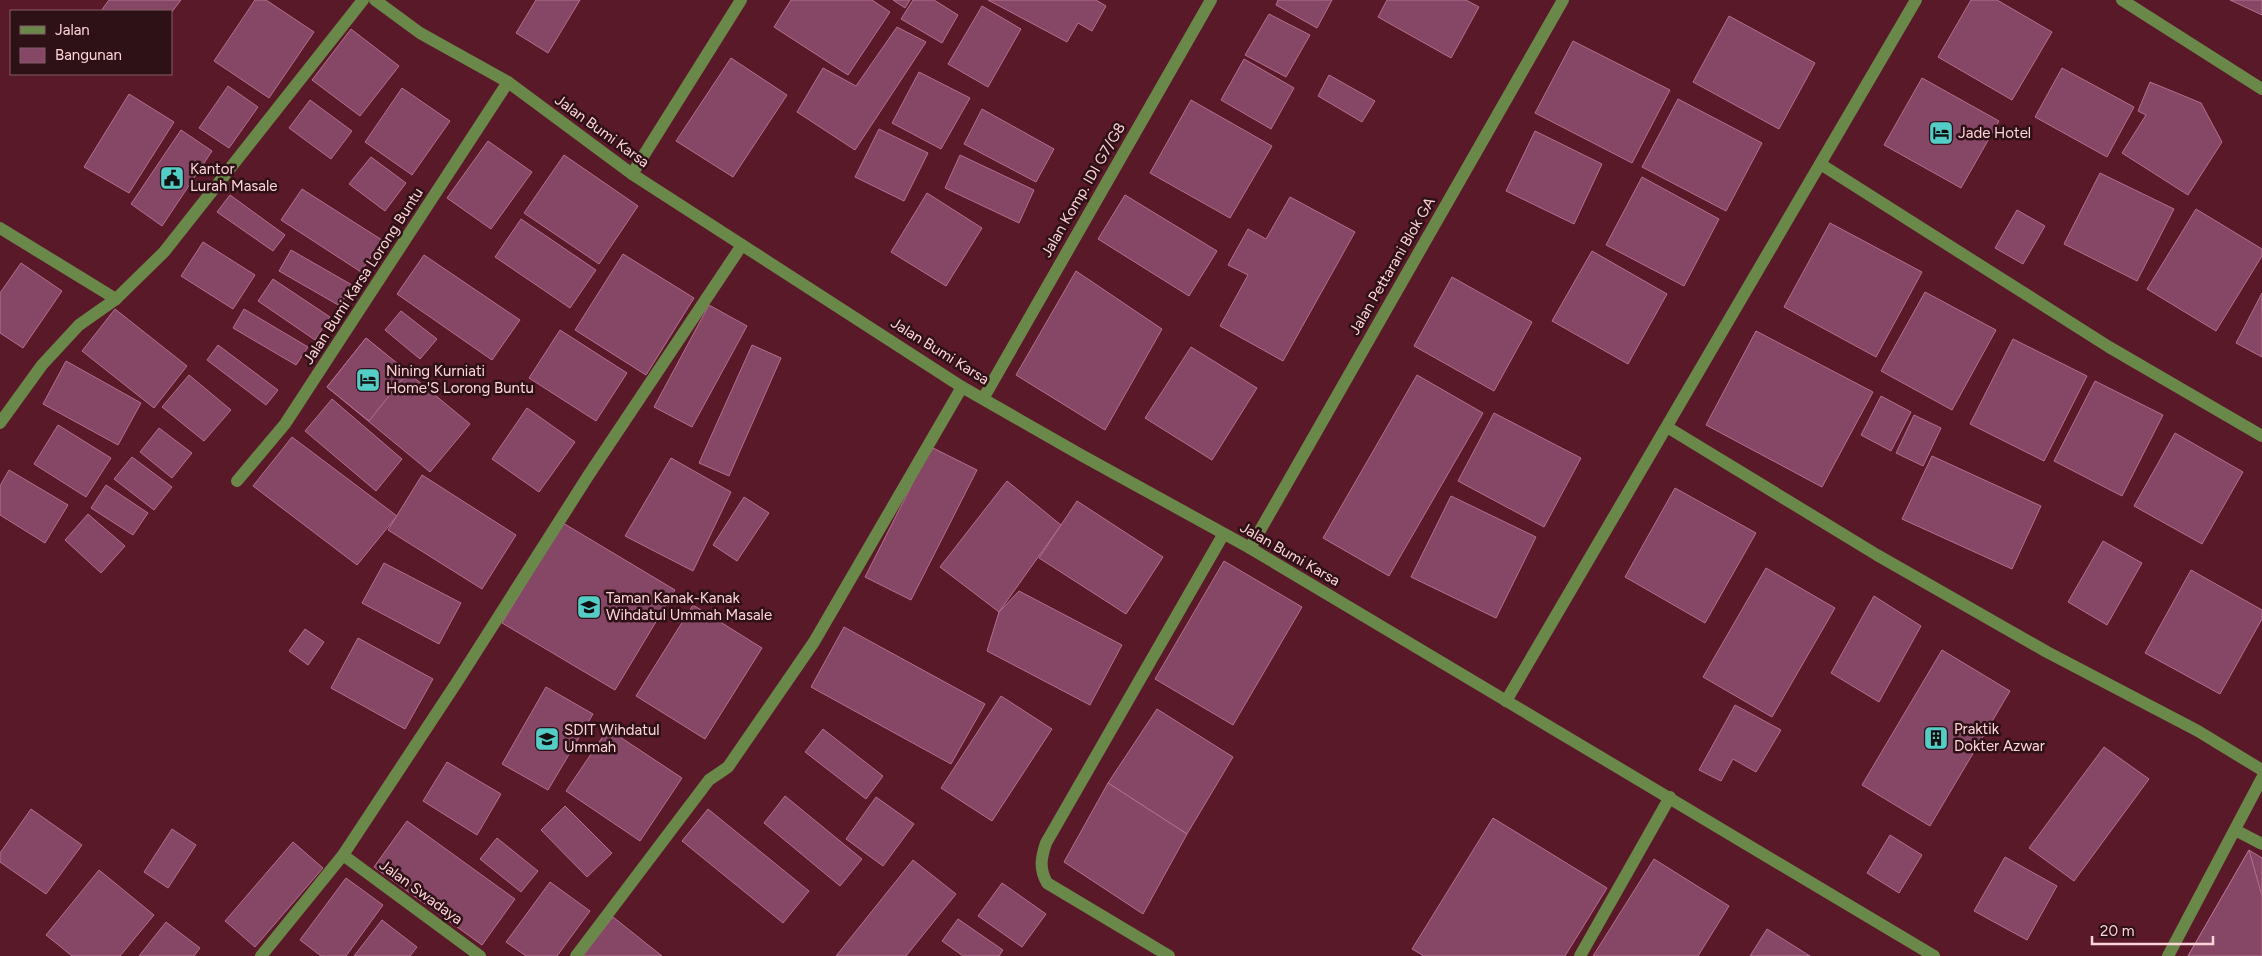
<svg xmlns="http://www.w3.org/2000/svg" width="2262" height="956" font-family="Figtree,sans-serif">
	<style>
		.building { fill: #864665; stroke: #b46f8f }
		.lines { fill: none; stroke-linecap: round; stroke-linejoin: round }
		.minor { stroke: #698849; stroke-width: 12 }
		.labels { text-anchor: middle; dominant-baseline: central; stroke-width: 5; stroke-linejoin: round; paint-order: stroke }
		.street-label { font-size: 15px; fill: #ffd4d9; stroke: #2e1116 }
		.poi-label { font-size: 15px; fill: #ffd4d9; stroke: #2e1116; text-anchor: start }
	</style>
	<rect width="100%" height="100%" fill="#5a1928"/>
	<!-- building -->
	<g class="building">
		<path d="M 109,0 L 181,0 L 171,13 L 171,11 L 101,11 Z"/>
		<path d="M 255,0 L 266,0 L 314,32 L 269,98 L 214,61 Z"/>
		<path d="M 536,0 L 580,0 L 548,53 L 516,33 Z"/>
		<path d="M 791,0 L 872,0 L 890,12 L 848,75 L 774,27 Z"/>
		<path d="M 893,0 L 910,0 L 905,8 Z"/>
		<path d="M 913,0 L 934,0 L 958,15 L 942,43 L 901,19 Z"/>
		<path d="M 988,0 L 1096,0 L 1106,6 L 1092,31 L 1078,23 L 1067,42 Z"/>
		<path d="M 1278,0 L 1332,0 L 1317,28 L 1276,5 Z"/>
		<path d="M 1387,0 L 1466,0 L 1479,7 L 1451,58 L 1378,17 Z"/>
		<path d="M 1971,0 L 1997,0 L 2052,32 L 2012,100 L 1938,57 Z"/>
		<path d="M 2230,0 L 2262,0 L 2262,15 Z"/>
		<path d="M 982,6 L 1021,29 L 988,87 L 948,64 Z"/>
		<path d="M 1269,14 L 1310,35 L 1286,77 L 1245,55 Z"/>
		<path d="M 1729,16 L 1815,63 L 1779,129 L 1693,82 Z"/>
		<path d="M 897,27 L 926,42 L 855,150 L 797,112 L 823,68 L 856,86 Z"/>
		<path d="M 351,29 L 399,66 L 360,116 L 312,80 Z"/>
		<path d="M 1573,41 L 1670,90 L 1632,163 L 1535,113 Z"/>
		<path d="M 731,58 L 787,95 L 733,177 L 676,141 Z"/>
		<path d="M 1244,59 L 1294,88 L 1271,129 L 1221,100 Z"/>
		<path d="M 2062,68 L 2134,107 L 2107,157 L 2035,117 Z"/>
		<path d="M 919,72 L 970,98 L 941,149 L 892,123 Z"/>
		<path d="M 1329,75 L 1375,101 L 1362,122 L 1318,96 Z"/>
		<path d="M 1922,78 L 1999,121 L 1961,188 L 1884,145 Z"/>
		<path d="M 2150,82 L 2201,103 L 2222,142 L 2188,195 L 2122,153 L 2146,115 L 2138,111 Z"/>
		<path d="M 228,86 L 258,107 L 229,148 L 199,128 Z"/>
		<path d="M 402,88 L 450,121 L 412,175 L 365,142 Z"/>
		<path d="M 129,94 L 174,122 L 129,193 L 84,167 Z"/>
		<path d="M 1678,99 L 1762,143 L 1726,211 L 1642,167 Z"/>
		<path d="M 310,100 L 352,131 L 331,159 L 289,128 Z"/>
		<path d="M 1191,100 L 1272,146 L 1230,218 L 1150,173 Z"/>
		<path d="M 982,109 L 1054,149 L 1036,182 L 964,144 Z"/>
		<path d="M 879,129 L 928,153 L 904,201 L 855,177 Z"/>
		<path d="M 181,130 L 212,151 L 162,226 L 131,204 Z"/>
		<path d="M 1535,131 L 1602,164 L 1574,224 L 1506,191 Z"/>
		<path d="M 488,141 L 532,172 L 491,229 L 447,198 Z"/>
		<path d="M 564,155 L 638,206 L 599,264 L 524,213 Z"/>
		<path d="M 960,155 L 1034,190 L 1019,223 L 945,188 Z"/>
		<path d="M 371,157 L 406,183 L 385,211 L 349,184 Z"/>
		<path d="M 2100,173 L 2174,209 L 2137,281 L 2064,244 Z"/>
		<path d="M 1642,177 L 1719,219 L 1684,286 L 1606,245 Z"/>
		<path d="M 302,189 L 382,240 L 361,272 L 281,220 Z"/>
		<path d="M 927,193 L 982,228 L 946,286 L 891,252 Z"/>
		<path d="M 230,195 L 285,235 L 273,251 L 217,212 Z"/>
		<path d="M 1125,195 L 1217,251 L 1189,296 L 1098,239 Z"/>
		<path d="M 1290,197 L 1355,232 L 1283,361 L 1220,326 L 1248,275 L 1228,265 L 1248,229 L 1266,239 Z"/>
		<path d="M 2196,209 L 2262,249 L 2262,256 L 2216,331 L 2147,289 Z"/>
		<path d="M 2017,210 L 2045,226 L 2023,264 L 1995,248 Z"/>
		<path d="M 521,219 L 596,270 L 570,308 L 495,257 Z"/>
		<path d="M 1830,223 L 1922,272 L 1876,357 L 1784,307 Z"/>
		<path d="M 203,242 L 255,275 L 233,309 L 181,276 Z"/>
		<path d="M 291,250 L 352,285 L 340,306 L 279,271 Z"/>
		<path d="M 1592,251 L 1667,294 L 1628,364 L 1552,321 Z"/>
		<path d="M 623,254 L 694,298 L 646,375 L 575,330 Z"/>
		<path d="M 424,255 L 520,320 L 492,360 L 397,294 Z"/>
		<path d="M 21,263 L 62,291 L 23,348 L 0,333 L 0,293 Z"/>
		<path d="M 1076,271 L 1162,329 L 1105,430 L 1016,375 Z"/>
		<path d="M 1452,277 L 1532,322 L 1494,391 L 1414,346 Z"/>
		<path d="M 273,279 L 330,317 L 315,340 L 258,301 Z"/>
		<path d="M 1925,292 L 1996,330 L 1952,410 L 1881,371 Z"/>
		<path d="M 2262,293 L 2262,357 L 2236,343 Z"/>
		<path d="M 709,305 L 747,326 L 692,427 L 654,407 Z"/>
		<path d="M 115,309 L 187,366 L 154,408 L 82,351 Z"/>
		<path d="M 244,309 L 308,347 L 296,365 L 233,328 Z"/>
		<path d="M 401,311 L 437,339 L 420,359 L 385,330 Z"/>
		<path d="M 560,330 L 627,373 L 596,421 L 529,378 Z"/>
		<path d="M 1756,331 L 1873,392 L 1822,487 L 1706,425 Z"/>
		<path d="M 366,338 L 470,424 L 430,472 L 327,387 Z"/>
		<path d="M 366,338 L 408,372 L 369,421 L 327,387 Z"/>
		<path d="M 2013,339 L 2087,376 L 2044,461 L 1970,424 Z"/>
		<path d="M 218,345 L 278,390 L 266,405 L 207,360 Z"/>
		<path d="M 752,345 L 781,358 L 729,476 L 699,463 Z"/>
		<path d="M 1191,347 L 1257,388 L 1212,460 L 1145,418 Z"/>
		<path d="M 66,361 L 141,403 L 118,445 L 43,404 Z"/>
		<path d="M 189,375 L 231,410 L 204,441 L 162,407 Z"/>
		<path d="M 1417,375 L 1483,413 L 1389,576 L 1323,538 Z"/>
		<path d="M 2095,381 L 2163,415 L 2122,496 L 2054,461 Z"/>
		<path d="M 1881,396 L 1911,412 L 1891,451 L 1861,435 Z"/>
		<path d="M 332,399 L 402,459 L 376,491 L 305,431 Z"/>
		<path d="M 527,408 L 575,442 L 539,492 L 492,459 Z"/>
		<path d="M 1494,413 L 1581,458 L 1544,527 L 1458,481 Z"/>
		<path d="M 1914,415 L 1941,428 L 1923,466 L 1896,453 Z"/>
		<path d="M 58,425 L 111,458 L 86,497 L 34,464 Z"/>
		<path d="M 159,428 L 192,453 L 172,478 L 140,452 Z"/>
		<path d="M 2175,433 L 2243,472 L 2202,544 L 2134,506 Z"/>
		<path d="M 292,437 L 397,516 L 357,565 L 253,486 Z"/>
		<path d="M 931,447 L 977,470 L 911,600 L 865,577 Z"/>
		<path d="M 1932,456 L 2041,506 L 2012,569 L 1902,519 Z"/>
		<path d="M 132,457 L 172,487 L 154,510 L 114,479 Z"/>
		<path d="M 671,458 L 731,492 L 693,571 L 625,536 Z"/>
		<path d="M 9,470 L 68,505 L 45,543 L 0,515 L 0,486 Z"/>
		<path d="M 422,475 L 516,535 L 482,589 L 388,530 Z"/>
		<path d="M 1007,481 L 1061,525 L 999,612 L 940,567 Z"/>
		<path d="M 106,485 L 148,513 L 133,535 L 91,508 Z"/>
		<path d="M 1675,488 L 1756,533 L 1705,623 L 1625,577 Z"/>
		<path d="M 1451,496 L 1536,537 L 1496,618 L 1411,577 Z"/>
		<path d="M 744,497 L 769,513 L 737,561 L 713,545 Z"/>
		<path d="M 1077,501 L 1163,557 L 1126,614 L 1039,558 Z"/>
		<path d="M 88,514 L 125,546 L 101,573 L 65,540 Z"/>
		<path d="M 563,523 L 675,590 L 615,690 L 502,623 Z"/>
		<path d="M 2103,541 L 2142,563 L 2107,625 L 2068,602 Z"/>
		<path d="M 1224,561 L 1302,607 L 1233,725 L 1155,679 Z"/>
		<path d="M 384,563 L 461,603 L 439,644 L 362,603 Z"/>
		<path d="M 1766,568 L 1835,608 L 1772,717 L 1703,677 Z"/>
		<path d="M 2191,570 L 2262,610 L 2262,619 L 2220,694 L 2145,653 Z"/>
		<path d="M 1019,591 L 1122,645 L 1090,705 L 987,651 L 999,612 Z"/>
		<path d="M 1874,596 L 1921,626 L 1879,702 L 1831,673 Z"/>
		<path d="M 693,605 L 762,648 L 705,739 L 636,696 Z"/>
		<path d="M 844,627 L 985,704 L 951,764 L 811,687 Z"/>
		<path d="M 305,629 L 324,642 L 308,665 L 289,651 Z"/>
		<path d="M 358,638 L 433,679 L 405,729 L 331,688 Z"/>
		<path d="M 1942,650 L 2010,691 L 1930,826 L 1862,785 Z"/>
		<path d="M 546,687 L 593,714 L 548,790 L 502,764 Z"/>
		<path d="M 1001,696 L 1052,729 L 992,821 L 941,788 Z"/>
		<path d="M 1735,705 L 1781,730 L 1756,772 L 1733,759 L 1721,781 L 1699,770 Z"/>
		<path d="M 1157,709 L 1233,757 L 1187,834 L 1108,783 Z"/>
		<path d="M 608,729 L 682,778 L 640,841 L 566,791 Z"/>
		<path d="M 823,729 L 883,776 L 866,799 L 805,752 Z"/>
		<path d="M 2104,747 L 2149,779 L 2074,881 L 2029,848 Z"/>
		<path d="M 447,762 L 501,794 L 477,835 L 423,801 Z"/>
		<path d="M 1108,783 L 1187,834 L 1143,914 L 1064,862 Z"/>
		<path d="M 785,796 L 862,859 L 840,886 L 764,823 Z"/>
		<path d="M 876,797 L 914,824 L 883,866 L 846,839 Z"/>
		<path d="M 565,806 L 612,853 L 587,877 L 541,830 Z"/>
		<path d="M 31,809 L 82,845 L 46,894 L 0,862 L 0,853 Z"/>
		<path d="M 708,809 L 809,891 L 783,923 L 682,841 Z"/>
		<path d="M 1493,818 L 1607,888 L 1565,956 L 1424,956 L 1412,949 Z"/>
		<path d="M 407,821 L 515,899 L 482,945 L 374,867 Z"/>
		<path d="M 172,829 L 196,845 L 168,888 L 144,872 Z"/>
		<path d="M 1890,835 L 1922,855 L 1899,893 L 1867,873 Z"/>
		<path d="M 497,838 L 538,871 L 521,892 L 480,859 Z"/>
		<path d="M 293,842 L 323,868 L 255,947 L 225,921 Z"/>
		<path d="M 2249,850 L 2262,858 L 2262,956 L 2188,956 Z"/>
		<path d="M 2249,850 L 2262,896 L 2262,956 L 2188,956 Z"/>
		<path d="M 2005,857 L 2057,886 L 2027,940 L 1974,911 Z"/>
		<path d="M 1654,859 L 1729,906 L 1698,956 L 1593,956 Z"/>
		<path d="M 913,860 L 956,894 L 906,956 L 836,956 Z"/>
		<path d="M 99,870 L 154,915 L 120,956 L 72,956 L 46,935 Z"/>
		<path d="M 346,878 L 383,905 L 346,956 L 321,956 L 300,940 Z"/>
		<path d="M 550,882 L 590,911 L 557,956 L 526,956 L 506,942 Z"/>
		<path d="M 1002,883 L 1046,914 L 1022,947 L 978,916 Z"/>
		<path d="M 613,917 L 662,956 L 582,956 Z"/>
		<path d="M 958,919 L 1003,950 L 999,956 L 963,956 L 942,941 Z"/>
		<path d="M 382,920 L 417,947 L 410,956 L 354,956 Z"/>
		<path d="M 166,922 L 200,948 L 194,956 L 139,956 Z"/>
		<path d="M 1767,929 L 1810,956 L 1750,956 Z"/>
	</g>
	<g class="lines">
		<!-- minor -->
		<g class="minor">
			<path d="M 375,0 L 420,33 L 508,82 L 632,174 L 962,387 L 1081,455 L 1250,548 L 1934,956"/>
			<path d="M 2122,0 L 2262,89"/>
			<path d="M 1822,165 L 2109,347 L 2262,436"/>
			<path d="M 632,174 L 741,0"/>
			<path d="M 0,228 L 116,299"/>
			<path d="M 984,397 L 1211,0"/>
			<path d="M 0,423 L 42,365 L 79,325 L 116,299 L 164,252 L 363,0"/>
			<path d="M 1667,427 L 1877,555 L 2047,652 L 2198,731 L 2262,770"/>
			<path d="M 237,481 L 285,424 L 508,82"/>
			<path d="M 1250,548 L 1563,0"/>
			<path d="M 1506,701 L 1916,0"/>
			<path d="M 2235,830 L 2262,844"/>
			<path d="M 343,855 L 480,956"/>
			<path d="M 261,956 L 343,855 L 457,682 L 588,476 L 742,245"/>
			<path d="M 576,956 L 709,780 L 728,767 L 814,642 L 962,387"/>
			<path d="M 1169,956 L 1047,883 C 1039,868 1041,858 1046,843 L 1223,535"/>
			<path d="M 1580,956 L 1670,797"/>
			<path d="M 2168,956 L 2262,778"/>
		</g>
	</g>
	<!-- icons -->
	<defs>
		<symbol id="hotel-square" viewBox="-11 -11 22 22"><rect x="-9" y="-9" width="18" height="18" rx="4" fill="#54cdc7" stroke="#2e1116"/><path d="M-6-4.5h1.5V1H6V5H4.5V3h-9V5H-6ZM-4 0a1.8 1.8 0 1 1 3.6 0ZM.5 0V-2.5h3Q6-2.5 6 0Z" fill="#111"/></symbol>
		<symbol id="civic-square" viewBox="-11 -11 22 22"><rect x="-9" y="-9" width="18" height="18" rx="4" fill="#54cdc7" stroke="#2e1116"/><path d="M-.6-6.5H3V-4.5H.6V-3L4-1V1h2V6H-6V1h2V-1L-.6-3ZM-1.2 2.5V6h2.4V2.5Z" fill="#111"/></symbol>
		<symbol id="school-square" viewBox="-11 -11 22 22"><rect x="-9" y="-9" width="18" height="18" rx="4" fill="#54cdc7" stroke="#2e1116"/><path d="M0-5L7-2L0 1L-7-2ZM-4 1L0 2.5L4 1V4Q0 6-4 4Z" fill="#111"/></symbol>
		<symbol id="building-square" viewBox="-11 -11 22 22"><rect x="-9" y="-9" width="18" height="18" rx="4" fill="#54cdc7" stroke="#2e1116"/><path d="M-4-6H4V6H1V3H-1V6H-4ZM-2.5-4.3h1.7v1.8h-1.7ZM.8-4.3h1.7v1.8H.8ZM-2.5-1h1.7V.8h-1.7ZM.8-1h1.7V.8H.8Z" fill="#111"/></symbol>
	</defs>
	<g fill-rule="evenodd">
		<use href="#hotel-square" x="1927" y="119" width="28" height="28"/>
		<use href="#civic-square" x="158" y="164" width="28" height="28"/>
		<use href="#hotel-square" x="354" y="366" width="28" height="28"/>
		<use href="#school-square" x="575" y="593" width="28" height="28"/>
		<use href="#building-square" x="1922" y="724" width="28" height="28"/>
		<use href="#school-square" x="533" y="725" width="28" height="28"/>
	</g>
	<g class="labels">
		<!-- street labels -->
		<g class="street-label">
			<text transform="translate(602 131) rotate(36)">Jalan Bumi Karsa</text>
			<text transform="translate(1083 190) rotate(-60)">Jalan Komp. IDI G7/G8</text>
			<text transform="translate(1392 266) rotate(-60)">Jalan Pettarani Blok GA</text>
			<text transform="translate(363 276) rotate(-57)">Jalan Bumi Karsa Lorong Buntu</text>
			<text transform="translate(940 351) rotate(32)">Jalan Bumi Karsa</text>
			<text transform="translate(1290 554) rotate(30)">Jalan Bumi Karsa</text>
			<text transform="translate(421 892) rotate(36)">Jalan Swadaya</text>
		</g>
		<!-- poi labels -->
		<g class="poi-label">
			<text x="1958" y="133">Jade Hotel</text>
			<text x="190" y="169">Kantor<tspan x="190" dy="17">Lurah Masale</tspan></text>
			<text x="386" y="371">Nining Kurniati<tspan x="386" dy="17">Home'S Lorong Buntu</tspan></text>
			<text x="606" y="598">Taman Kanak-Kanak<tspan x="606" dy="17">Wihdatul Ummah Masale</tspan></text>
			<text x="1954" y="729">Praktik<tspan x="1954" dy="17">Dokter Azwar</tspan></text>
			<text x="564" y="730">SDIT Wihdatul<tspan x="564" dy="17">Ummah</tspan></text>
		</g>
	</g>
	<!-- legend -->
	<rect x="10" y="10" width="162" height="65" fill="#2e1116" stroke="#825f64"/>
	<rect x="20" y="26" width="25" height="8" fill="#698849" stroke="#825f64"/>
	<text x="55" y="35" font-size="15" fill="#ffd4d9">Jalan</text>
	<rect x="20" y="48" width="25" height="15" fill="#864665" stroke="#825f64"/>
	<text x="55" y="60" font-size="15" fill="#ffd4d9">Bangunan</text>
	<!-- scale -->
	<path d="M2092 936v8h121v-8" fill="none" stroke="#ffd4d9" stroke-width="2.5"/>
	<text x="2100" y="936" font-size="15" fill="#ffd4d9" stroke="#2e1116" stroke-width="4" paint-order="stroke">20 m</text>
</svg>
